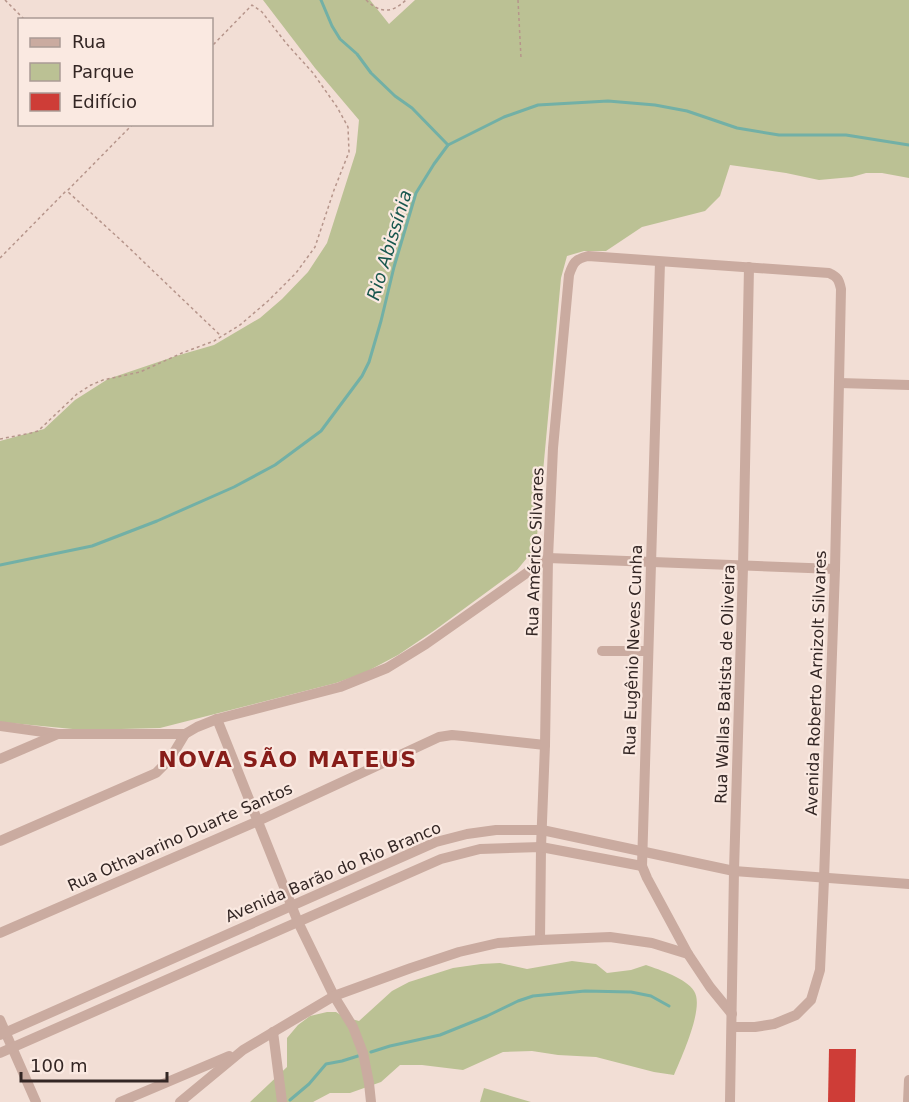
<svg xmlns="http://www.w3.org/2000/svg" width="909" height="1102" font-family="'DejaVu Sans',sans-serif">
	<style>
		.green { fill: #bbc194 }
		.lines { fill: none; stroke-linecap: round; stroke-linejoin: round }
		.stream { stroke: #72b0a6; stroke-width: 3 }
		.building { fill: #ce3d37 }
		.path { stroke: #b6958b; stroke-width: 1.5; stroke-dasharray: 3 3; stroke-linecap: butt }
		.street { stroke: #caaba0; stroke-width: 10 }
		.labels { text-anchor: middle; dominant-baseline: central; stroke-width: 4.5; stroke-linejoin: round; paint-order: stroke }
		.street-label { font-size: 16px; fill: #332624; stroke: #fae9e1 }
		.water-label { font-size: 18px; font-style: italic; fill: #18574e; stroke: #fae9e1 }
		.district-label { font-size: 22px; font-weight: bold; letter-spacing: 1.5px; fill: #871d19; stroke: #fae9e1 }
	</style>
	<rect width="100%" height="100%" fill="#f2ded5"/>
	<!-- green -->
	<g class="green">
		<path d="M 263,0 L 370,0 L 389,24 L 415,0 L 909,0 L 909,178 L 882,173 L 866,173 L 852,177 L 819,180 L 786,173 L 730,165 L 720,196 L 705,211 L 642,227 L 606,251 L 584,251 L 567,256 L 561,278 L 536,547 L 517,570 L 435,630 L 398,655 L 364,673 L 336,683 L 160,728 L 83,730 L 0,722 L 0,441 L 44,429 L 75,400 L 108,379 L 176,356 L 214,345 L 260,318 L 282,299 L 308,272 L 327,243 L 356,152 L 359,120 L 315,68 Z"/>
		<path d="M 572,961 L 596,964 L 607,973 L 631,970 L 646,965 C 660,970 686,978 694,991 C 705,1007 681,1058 674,1075 L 654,1072 L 596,1057 L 558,1055 L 532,1051 L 503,1052 L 463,1070 L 422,1065 L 400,1065 L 381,1082 L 350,1093 L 330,1093 L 313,1102 L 250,1102 L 287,1067 L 287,1038 L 298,1025 L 310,1016 L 327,1012 L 336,1012 L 344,1017 L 359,1021 L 392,991 L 409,982 L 453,968 L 481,964 L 500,963 L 527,969 Z"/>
		<path d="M 484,1088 L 531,1102 L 480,1102 Z"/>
	</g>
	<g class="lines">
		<!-- stream -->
		<g class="stream">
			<path d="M 321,0 L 332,26 L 340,39 L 357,54 L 371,73 L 395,96 L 412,108 L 448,145"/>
			<path d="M 0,565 L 92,546 L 157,521 L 234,487 L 275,465 L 321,431 L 362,376 L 369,362 L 381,321 L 394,267 L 416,193 L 434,164 L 448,145 L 504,117 L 538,105 L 608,101 L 655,105 L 687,111 L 737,128 L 779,135 L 846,135 L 909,145"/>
			<path d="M 371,1052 L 390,1046 L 440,1035 L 487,1016 L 518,1001 L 533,996 L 585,991 L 631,992 L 651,996 L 669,1006"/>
			<path d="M 290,1100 L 309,1084 L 326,1064 L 342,1061 L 358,1056"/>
		</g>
	</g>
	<!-- building -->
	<path class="building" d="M 829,1049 L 856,1049 L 855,1102 L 828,1102 Z"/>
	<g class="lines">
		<!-- path -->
		<g class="path">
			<path d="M 5,0 L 25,20"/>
			<path d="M 366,0 C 380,13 391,14 406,0"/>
			<path d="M 518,0 L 521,58"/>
			<path d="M 133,124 L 67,191 L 124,243 L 221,336"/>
			<path d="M 0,258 L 66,191"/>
			<path d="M 0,439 L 31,433 L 38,431 L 77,394 L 91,385 L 103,380 L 140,372 L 182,353 L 214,341 L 240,325 L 268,301 L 296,273 L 315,247 L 334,190 L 349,152 L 348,127 L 337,107 L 313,73 L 286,43 L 262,12 L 252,5 L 212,46"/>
		</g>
		<!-- street -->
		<g class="street">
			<path d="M 660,262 L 642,866 L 647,878 L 688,954 L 710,987 L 732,1014"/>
			<path d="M 839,383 L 909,385"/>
			<path d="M 602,651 L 648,651"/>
			<path d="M 217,719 L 298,922 L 334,996 L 353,1027 L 363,1053 L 369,1083 L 371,1102"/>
			<path d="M 0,726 L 58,734"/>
			<path d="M 0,759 L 58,734 L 185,734 L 197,727 L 217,719 L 340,687 L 387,668 L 426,644 L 548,558 L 835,569"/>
			<path d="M 0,841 L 156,773 L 170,759 L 185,734"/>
			<path d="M 0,933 L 258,821 L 439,737 L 452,735 L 463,736 L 545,745"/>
			<path d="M 540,940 L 541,847 L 545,745 L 548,558 L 553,448 L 569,275 C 573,263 575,259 588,256 L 829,273 C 838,277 839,280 841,289 L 835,569 L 824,879 L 820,970 L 811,1000 L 796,1015 L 774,1024 L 755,1027 L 732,1027"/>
			<path d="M 0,1020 L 36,1102"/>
			<path d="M 273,1032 L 282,1102"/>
			<path d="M 0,1035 L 436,842 L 467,834 L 496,830 L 542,830 L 734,871 L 909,884"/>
			<path d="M 0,1053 L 441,859 L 480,849 L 541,847 L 642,866"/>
			<path d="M 120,1102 L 229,1056"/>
			<path d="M 180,1102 L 243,1050 L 334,996 L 411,968 L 459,952 L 498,943 L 540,940 L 610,937 L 652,943 L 688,954"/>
			<path d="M 730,1102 L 734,871 L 743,567 L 749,267"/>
			<path d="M 908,1102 L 909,1080"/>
		</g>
	</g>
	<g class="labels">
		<!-- street labels -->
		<g class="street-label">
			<text transform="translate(535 552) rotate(-88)">Rua Américo Silvares</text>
			<text transform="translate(633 650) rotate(-88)">Rua Eugênio Neves Cunha</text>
			<text transform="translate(816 683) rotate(-88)">Avenida Roberto Arnizolt Silvares</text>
			<text transform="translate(725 684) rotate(-88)">Rua Wallas Batista de Oliveira</text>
			<text transform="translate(180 837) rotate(-24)">Rua Othavarino Duarte Santos</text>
			<text transform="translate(333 872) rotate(-23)">Avenida Barão do Rio Branco</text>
		</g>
		<!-- water labels -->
		<g class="water-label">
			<text transform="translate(389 245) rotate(-73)">Rio Abissínia</text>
		</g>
		<!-- district labels -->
		<g class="district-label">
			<text x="288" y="759">NOVA SÃO MATEUS</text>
		</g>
	</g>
	<!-- legend -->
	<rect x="18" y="18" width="195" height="108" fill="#fae9e1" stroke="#aa9b95" stroke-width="1.5"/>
	<rect x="30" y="38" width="30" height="9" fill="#caaba0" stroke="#aa9b95" stroke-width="1.5"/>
	<text x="72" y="48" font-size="18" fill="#332624">Rua</text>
	<rect x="30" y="63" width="30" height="18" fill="#bbc194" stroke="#aa9b95" stroke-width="1.5"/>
	<text x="72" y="78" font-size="18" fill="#332624">Parque</text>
	<rect x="30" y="93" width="30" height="18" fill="#ce3d37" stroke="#aa9b95" stroke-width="1.5"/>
	<text x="72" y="108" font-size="18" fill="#332624">Edifício</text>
	<!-- scale -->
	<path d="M21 1072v9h146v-9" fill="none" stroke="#332624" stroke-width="3"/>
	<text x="30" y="1072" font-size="18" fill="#332624" stroke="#fae9e1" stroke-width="4.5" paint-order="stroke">100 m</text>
</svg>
